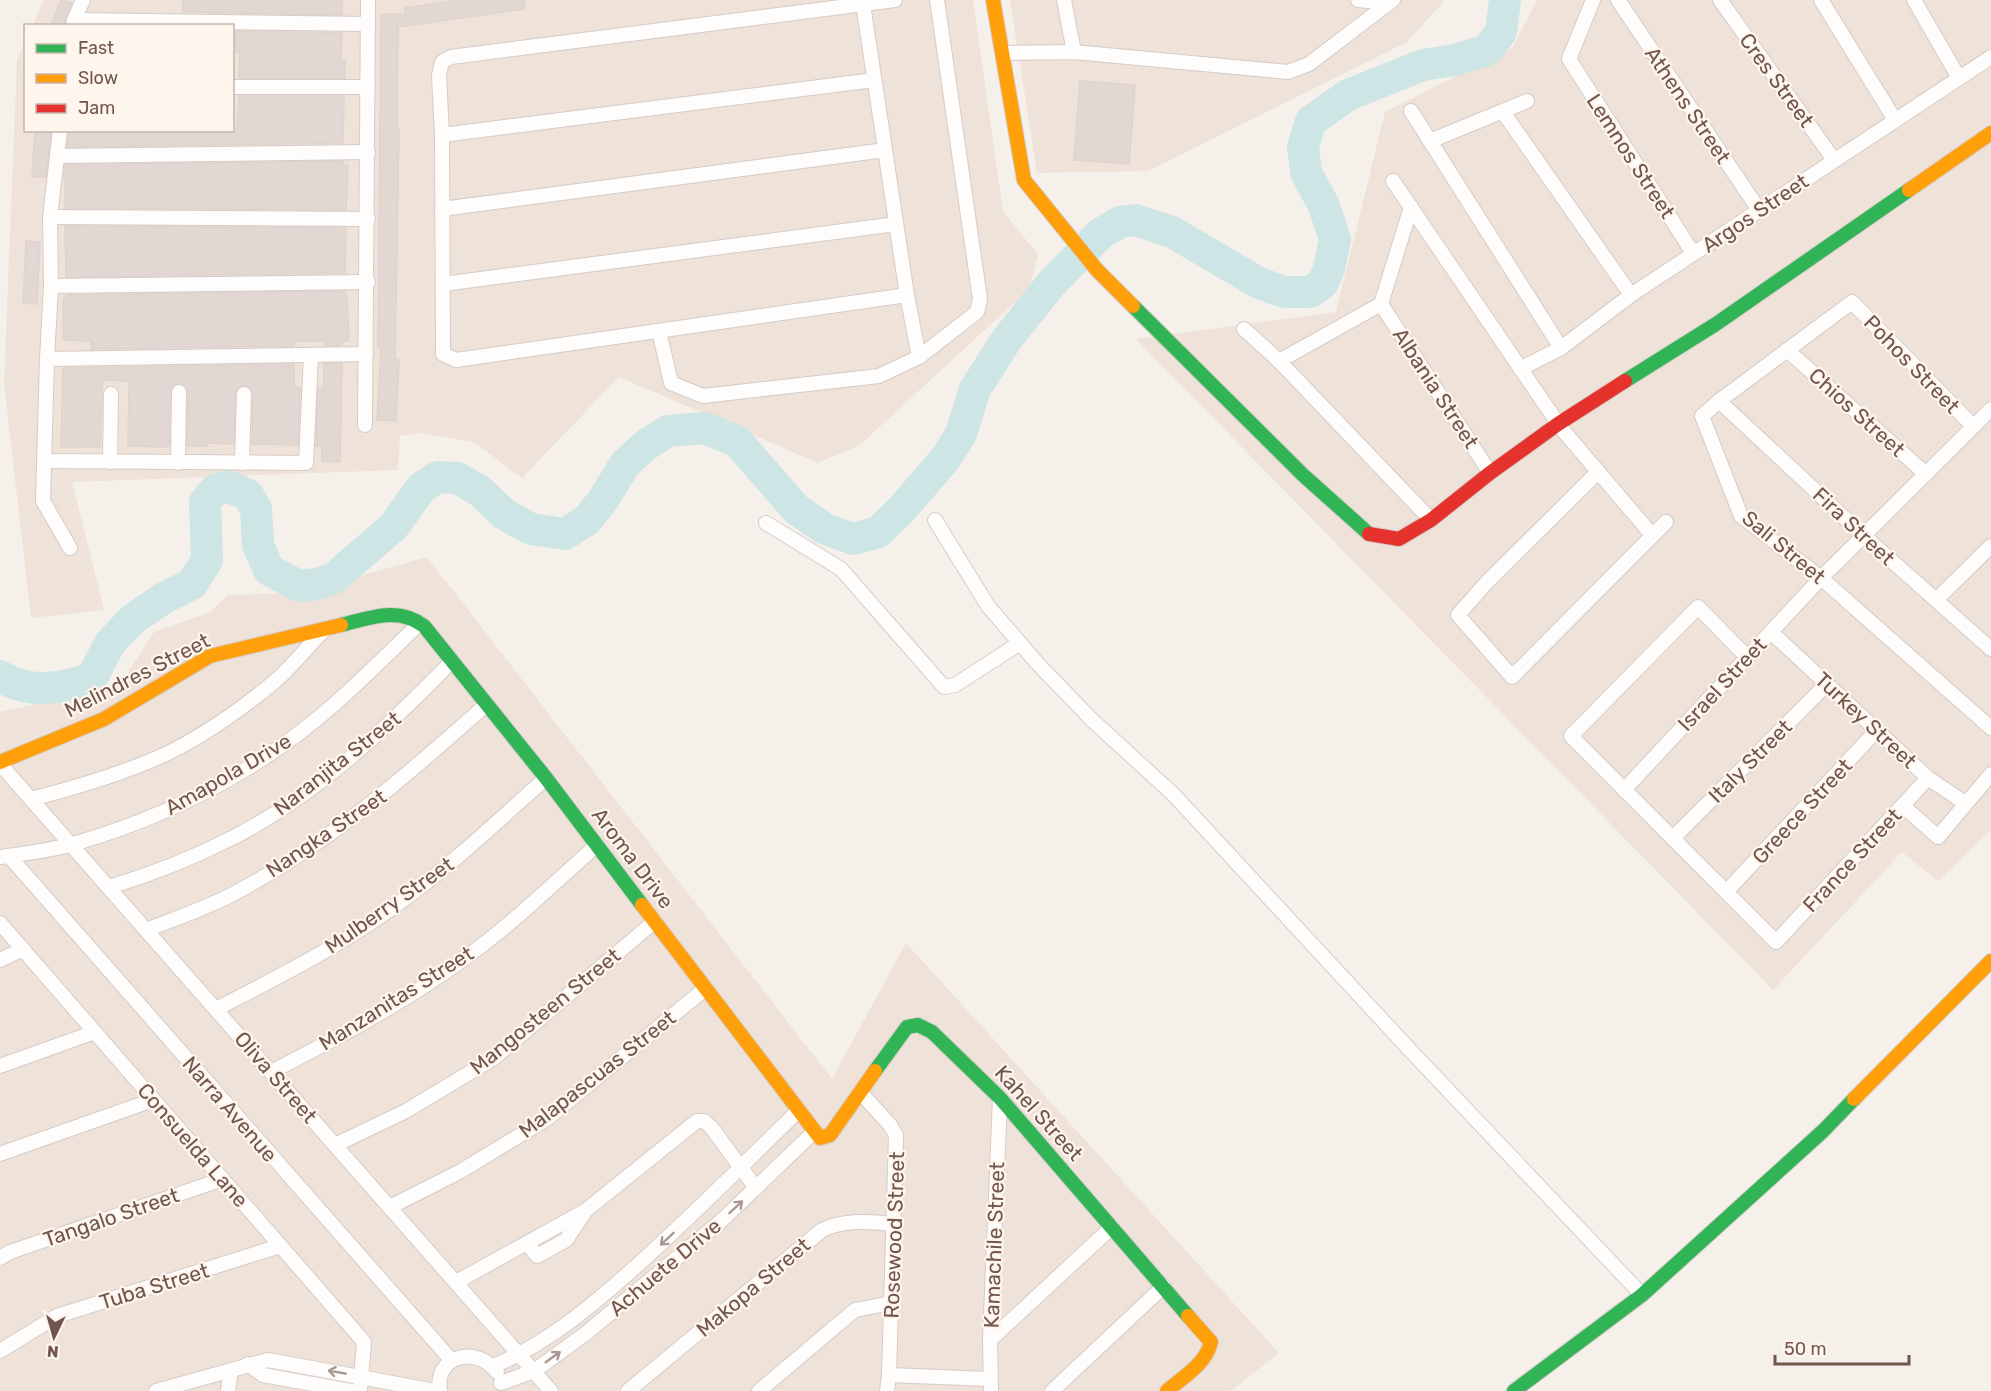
<svg xmlns="http://www.w3.org/2000/svg" width="1991" height="1391" font-family="Rubik,sans-serif">
	<style>
		.residential { fill: #efe2d9 }
		.lines { fill: none; stroke-linecap: round; stroke-linejoin: round }
		.river { stroke: #cde6e5; stroke-width: 32 }
		.building { fill: #e2d8d3; stroke: #dfd3cd; stroke-width: 1.5 }
		.street-casing { stroke: #d4ccc8; stroke-width: 16 }
		.fast-casing { stroke: #d5ccc8; stroke-width: 16 }
		.slow-casing { stroke: #d5ccc8; stroke-width: 16 }
		.jam-casing { stroke: #d5ccc8; stroke-width: 16 }
		.street { stroke: #fefdfc; stroke-width: 14 }
		.fast { stroke: #30b455; stroke-width: 14 }
		.slow { stroke: #ff9f0a; stroke-width: 14 }
		.jam { stroke: #e5322d; stroke-width: 14 }
		.oneway { stroke: #aa9893 }
		.labels { text-anchor: middle; dominant-baseline: central; stroke-width: 4.5; stroke-linejoin: round; paint-order: stroke }
		.street-label { font-size: 21px; fill: #72554d; stroke: #fef5ec }
	</style>
	<rect width="100%" height="100%" fill="#f6f0eb"/>
	<!-- residential -->
	<g class="residential">
		<path d="M 44,0 L 973,0 L 1003,211 L 1038,255 L 1029,289 L 860,445 L 818,463 L 619,377 L 522,478 L 474,442 L 420,433 L 400,436 L 398,470 L 72,482 L 104,610 L 31,618 L 4,383 L 17,61 L 25,42 L 26,130 L 232,130 L 232,26 L 33,25 Z"/>
		<path d="M 1010,0 L 1445,0 L 1407,42 L 1148,171 L 1037,173 Z"/>
		<path d="M 1537,0 L 1991,0 L 1991,830 L 1938,881 L 1902,852 L 1773,990 L 1136,339 L 1336,312 L 1385,112 L 1513,47 Z"/>
		<path d="M 427,557 L 832,1079 L 906,943 L 1279,1353 L 1231,1391 L 0,1391 L 0,712 L 120,685 L 154,632 L 211,612 L 227,595 L 299,593 Z"/>
	</g>
	<g class="lines">
		<!-- river -->
		<path class="river" d="M 0,676 C 28,695 62,689 92,678 L 110,643 L 133,619 L 164,598 L 192,584 L 207,560 L 205,502 L 214,491 L 227,486 L 248,495 L 256,509 L 258,545 L 269,570 L 299,586 L 317,584 L 334,578 L 394,526 L 421,488 L 438,477 L 457,478 L 480,491 L 504,514 L 531,529 L 565,534 L 587,520 L 603,500 L 625,464 L 646,445 L 668,431 L 704,428 L 737,441 L 796,509 L 825,529 L 853,539 L 878,532 L 902,509 L 945,459 L 961,434 L 975,389 L 1007,339 L 1051,284 L 1100,234 L 1120,222 L 1135,220 L 1172,232 L 1259,283 L 1284,292 L 1310,292 L 1322,284 L 1329,269 L 1335,239 L 1324,206 L 1306,172 L 1303,147 L 1311,121 L 1348,95 L 1423,65 L 1455,60 L 1487,50 L 1501,32 L 1505,0"/>
	</g>
	<!-- building -->
	<g class="building">
		<path d="M 61,0 L 72,3 L 64,26 L 51,26 Z"/>
		<path d="M 183,0 L 342,0 L 342,15 L 183,12 Z"/>
		<path d="M 460,0 L 524,0 L 524,9 L 398,27 L 397,128 L 399,128 L 395,359 L 399,360 L 396,421 L 377,420 L 381,348 L 378,348 L 381,14 L 405,14 L 405,8 Z"/>
		<path d="M 236,31 L 342,33 L 341,60 L 345,60 L 345,78 L 239,78 L 240,52 L 236,52 Z"/>
		<path d="M 1080,81 L 1135,85 L 1129,164 L 1074,160 Z"/>
		<path d="M 239,96 L 344,96 L 343,143 L 67,147 L 69,130 L 237,130 Z"/>
		<path d="M 35,130 L 51,130 L 46,177 L 32,177 Z"/>
		<path d="M 343,161 L 343,165 L 348,165 L 346,210 L 65,208 L 65,177 L 64,177 L 65,165 Z"/>
		<path d="M 65,226 L 346,228 L 345,273 L 66,277 Z"/>
		<path d="M 26,241 L 40,242 L 37,304 L 23,303 Z"/>
		<path d="M 345,291 L 345,296 L 347,296 L 349,341 L 342,341 L 342,345 L 324,346 L 325,341 L 294,341 L 294,346 L 91,349 L 91,341 L 63,340 L 63,299 L 66,299 L 66,295 Z"/>
		<path d="M 342,363 L 340,462 L 322,461 L 322,446 L 316,446 L 318,388 L 324,389 L 324,364 Z"/>
		<path d="M 294,364 L 294,388 L 300,388 L 298,445 L 252,444 L 253,394 L 249,387 L 244,385 L 237,389 L 235,393 L 234,444 L 207,443 L 207,446 L 187,446 L 188,392 L 184,385 L 179,383 L 172,387 L 170,392 L 169,445 L 167,447 L 128,446 L 129,381 L 102,380 L 100,447 L 61,447 L 63,368 Z"/>
	</g>
	<g class="lines">
		<defs>
			<g id="street">
				<path d="M 895,0 L 451,57 L 442,62 L 439,75 L 442,135 L 443,354 L 456,360 L 907,295"/>
				<path d="M 1064,0 L 1074,52"/>
				<path d="M 1358,0 L 1389,3"/>
				<path d="M 1593,0 L 1569,59 L 1693,253"/>
				<path d="M 1618,0 L 1759,210"/>
				<path d="M 1720,0 L 1834,160"/>
				<path d="M 1821,0 L 1895,120"/>
				<path d="M 1914,0 L 1959,78"/>
				<path d="M 863,4 L 907,295 L 919,357"/>
				<path d="M 74,20 L 368,24"/>
				<path d="M 73,26 L 74,20 L 83,0"/>
				<path d="M 1003,53 L 1074,52 L 1288,72 L 1309,64 L 1393,0"/>
				<path d="M 232,87 L 368,87"/>
				<path d="M 1411,111 L 1561,348"/>
				<path d="M 1503,112 L 1631,295"/>
				<path d="M 60,130 L 50,217 L 51,286 L 47,359 L 43,501 L 70,548"/>
				<path d="M 442,135 L 874,80"/>
				<path d="M 1430,141 L 1527,101"/>
				<path d="M 57,156 L 368,152"/>
				<path d="M 1393,181 L 1561,428 L 1652,535"/>
				<path d="M 442,209 L 885,150"/>
				<path d="M 50,217 L 368,219"/>
				<path d="M 443,284 L 896,224"/>
				<path d="M 51,286 L 368,282"/>
				<path d="M 1381,304 L 1490,473"/>
				<path d="M 1244,329 L 1279,361 L 1431,520"/>
				<path d="M 659,331 L 671,383 L 703,396 L 879,376 L 919,357 L 977,312 L 980,299 L 937,0"/>
				<path d="M 1787,350 L 1926,474"/>
				<path d="M 47,359 L 366,354"/>
				<path d="M 1279,361 L 1381,304 L 1411,207"/>
				<path d="M 1520,369 L 1561,348 L 1631,295 L 1991,57"/>
				<path d="M 1719,401 L 1864,536 L 1991,649"/>
				<path d="M 365,425 L 368,0"/>
				<path d="M 1973,426 L 1852,302 L 1719,401 L 1702,416 L 1741,516 L 1821,578 L 1991,728"/>
				<path d="M 44,461 L 306,463 L 311,355"/>
				<path d="M 110,462 L 111,394"/>
				<path d="M 178,463 L 179,392"/>
				<path d="M 242,463 L 244,394"/>
				<path d="M 1598,472 L 1486,583 L 1458,615 L 1512,677 L 1666,522"/>
				<path d="M 935,520 L 988,606 L 1037,663 L 1092,720 L 1173,794 L 1409,1049 L 1642,1295"/>
				<path d="M 766,523 L 841,569 L 944,687 L 955,685 L 1020,643"/>
				<path d="M 1936,600 L 1991,546"/>
				<path d="M 1771,632 L 1928,778 L 1965,803"/>
				<path d="M 1747,657 L 1698,607 L 1571,736 L 1776,942 L 1928,778"/>
				<path d="M 0,764 L 551,1391"/>
				<path d="M 1624,790 L 1821,578 L 1991,409"/>
				<path d="M 31,799 C 70,789 108,778 145,763 C 192,745 235,714 273,683 C 292,667 307,647 324,630"/>
				<path d="M 1903,806 L 1938,837 L 1991,774"/>
				<path d="M 1673,838 L 1827,684"/>
				<path d="M 9,856 L 452,1361"/>
				<path d="M 1,857 C 25,853 50,851 73,844 C 149,822 223,788 287,742 C 336,707 377,664 420,623"/>
				<path d="M 109,887 C 153,874 195,857 236,836 C 318,793 388,727 452,661"/>
				<path d="M 1726,892 L 1877,730"/>
				<path d="M 0,923 L 364,1342 L 360,1391"/>
				<path d="M 146,930 C 174,919 204,909 231,895 C 329,844 405,777 487,704"/>
				<path d="M 0,960 L 23,949"/>
				<path d="M 216,1009 C 282,975 350,941 410,895 C 458,859 501,818 546,778"/>
				<path d="M 0,1066 L 95,1032"/>
				<path d="M 271,1072 C 337,1038 401,1004 461,961 C 509,927 553,884 597,845"/>
				<path d="M 860,1092 L 890,1125 L 896,1135 L 889,1375 L 887,1391"/>
				<path d="M 335,1145 L 406,1111 L 494,1058 L 655,921"/>
				<path d="M 0,1154 L 153,1100"/>
				<path d="M 390,1207 L 461,1171 L 548,1118 L 706,988"/>
				<path d="M 527,1243 L 537,1256 L 566,1240 L 584,1213"/>
				<path d="M 0,1258 L 10,1252 L 223,1179"/>
				<path d="M 456,1282 L 585,1211 L 697,1121 L 704,1121 L 711,1127 L 756,1188"/>
				<path d="M 990,1340 L 1112,1227"/>
				<path d="M 0,1351 L 57,1316 L 280,1246"/>
				<path d="M 248,1364 L 263,1375 L 351,1391"/>
				<path d="M 493,1366 C 545,1345 589,1308 631,1271 C 689,1219 744,1164 799,1110"/>
				<path d="M 889,1375 L 989,1379"/>
				<path d="M 501,1383 L 534,1371 L 585,1334 L 720,1222 L 815,1131"/>
				<path d="M 156,1391 L 268,1360 L 435,1391"/>
				<path d="M 228,1391 L 231,1370"/>
				<path d="M 440,1391 C 434,1355 477,1345 497,1372"/>
				<path d="M 628,1391 L 822,1230 C 845,1219 868,1222 893,1224"/>
				<path d="M 759,1391 L 855,1310 L 891,1303"/>
				<path d="M 991,1391 L 990,1340 L 1000,1098"/>
				<path d="M 1052,1391 L 1164,1286"/>
			</g>
			<g id="fast">
				<path d="M 1133,306 L 1303,475 L 1369,534"/>
				<path d="M 1625,381 L 1716,324 L 1909,190"/>
				<path d="M 341,625 C 370,618 398,606 424,626 L 546,778 L 642,905"/>
				<path d="M 875,1071 L 907,1027 L 918,1025 L 932,1032 L 1000,1098 L 1188,1316"/>
				<path d="M 1514,1391 L 1642,1295 L 1823,1131 L 1854,1099"/>
			</g>
			<g id="slow">
				<path d="M 993,0 L 1024,180 L 1097,270 L 1133,306"/>
				<path d="M 1909,190 L 1991,133"/>
				<path d="M 0,762 L 104,719 L 210,656 L 341,625"/>
				<path d="M 642,905 L 820,1138 L 830,1135 L 875,1071"/>
				<path d="M 1854,1099 L 1991,961"/>
				<path d="M 1167,1391 C 1183,1377 1206,1364 1211,1342 L 1188,1316"/>
			</g>
			<path id="jam" d="M 1369,534 L 1399,539 L 1431,520 L 1490,473 L 1558,424 L 1625,381"/>
		</defs>
		<!-- street casing -->
		<use href="#street" class="street-casing"/>
		<!-- fast casing -->
		<use href="#fast" class="fast-casing"/>
		<!-- slow casing -->
		<use href="#slow" class="slow-casing"/>
		<!-- jam casing -->
		<use href="#jam" class="jam-casing"/>
		<!-- street -->
		<use href="#street" class="street"/>
		<!-- fast -->
		<use href="#fast" class="fast"/>
		<!-- slow -->
		<use href="#slow" class="slow"/>
		<!-- jam -->
		<use href="#jam" class="jam"/>
	</g>
	<!-- one-way arrows -->
	<defs><path id="oneway-shaft" d="M-6 0H5M1.5-3L5.5 0L1.5 3" fill="none" stroke-width="1.6" stroke-linecap="round" stroke-linejoin="round" transform="scale(1.5)"/></defs>
	<g class="oneway">
		<use href="#oneway-shaft" transform="translate(736 1207) rotate(-43)"/>
		<use href="#oneway-shaft" transform="translate(667 1239) rotate(137)"/>
		<use href="#oneway-shaft" transform="translate(553 1357) rotate(-36)"/>
		<use href="#oneway-shaft" transform="translate(337 1372) rotate(-170)"/>
	</g>
	<g class="labels">
		<!-- street labels -->
		<g class="street-label">
			<text transform="translate(1777 80) rotate(54)">Cres Street</text>
			<text transform="translate(1688 105) rotate(56)">Athens Street</text>
			<text transform="translate(1631 156) rotate(57)">Lemnos Street</text>
			<text transform="translate(1755 213) rotate(-34)">Argos Street</text>
			<text transform="translate(1912 364) rotate(46)">Pohos Street</text>
			<text transform="translate(1436 388) rotate(57)">Albania Street</text>
			<text transform="translate(1857 412) rotate(42)">Chios Street</text>
			<text transform="translate(1854 526) rotate(43)">Fira Street</text>
			<text transform="translate(1784 547) rotate(40)">Sali Street</text>
			<text transform="translate(137 675) rotate(-27)">Melindres Street</text>
			<text transform="translate(1722 684) rotate(-47)">Israel Street</text>
			<text transform="translate(1866 720) rotate(43)">Turkey Street</text>
			<text transform="translate(1750 761) rotate(-45)">Italy Street</text>
			<text transform="translate(337 763) rotate(-38)">Naranjita Street</text>
			<text transform="translate(228 774) rotate(-30)">Amapola Drive</text>
			<text transform="translate(1802 811) rotate(-47)">Greece Street</text>
			<text transform="translate(326 833) rotate(-34)">Nangka Street</text>
			<text transform="translate(633 858) rotate(53)">Aroma Drive</text>
			<text transform="translate(1852 860) rotate(-47)">France Street</text>
			<text transform="translate(389 905) rotate(-35)">Mulberry Street</text>
			<text transform="translate(396 998) rotate(-32)">Manzanitas Street</text>
			<text transform="translate(545 1011) rotate(-39)">Mangosteen Street</text>
			<text transform="translate(597 1074) rotate(-38)">Malapascuas Street</text>
			<text transform="translate(276 1077) rotate(49)">Oliva Street</text>
			<text transform="translate(230 1109) rotate(49)">Narra Avenue</text>
			<text transform="translate(1039 1113) rotate(48)">Kahel Street</text>
			<text transform="translate(193 1145) rotate(49)">Consuelda Lane</text>
			<text transform="translate(111 1217) rotate(-19)">Tangalo Street</text>
			<text transform="translate(894 1235) rotate(-88)">Rosewood Street</text>
			<text transform="translate(994 1245) rotate(-88)">Kamachile Street</text>
			<text transform="translate(665 1267) rotate(-40)">Achuete Drive</text>
			<text transform="translate(154 1286) rotate(-17)">Tuba Street</text>
			<text transform="translate(753 1287) rotate(-40)">Makopa Street</text>
		</g>
	</g>
	<!-- legend -->
	<rect x="24" y="24" width="210" height="108" fill="#fef5ec" stroke="#c6b5ac" stroke-width="1.5"/>
	<rect x="36" y="44" width="30" height="9" fill="#30b455" stroke="#c6b5ac" stroke-width="1.5"/>
	<text x="78" y="54" font-size="18" fill="#72554d">Fast</text>
	<rect x="36" y="74" width="30" height="9" fill="#ff9f0a" stroke="#c6b5ac" stroke-width="1.5"/>
	<text x="78" y="84" font-size="18" fill="#72554d">Slow</text>
	<rect x="36" y="104" width="30" height="9" fill="#e5322d" stroke="#c6b5ac" stroke-width="1.5"/>
	<text x="78" y="114" font-size="18" fill="#72554d">Jam</text>
	<!-- north arrow -->
	<g transform="translate(54 1337) rotate(185)" stroke="#fef5ec" stroke-width="4.5" paint-order="stroke">
	<path d="M0-4.5L10 22L0 15L-10 22Z" fill="#72554d"/>
	<text y="-9" font-size="16" font-weight="bold" text-anchor="middle" fill="#72554d">N</text>
	</g>
	<!-- scale -->
	<path d="M1775 1355v9h134v-9" fill="none" stroke="#72554d" stroke-width="3"/>
	<text x="1784" y="1355" font-size="18" fill="#72554d" stroke="#fef5ec" stroke-width="4.5" paint-order="stroke">50 m</text>
</svg>
